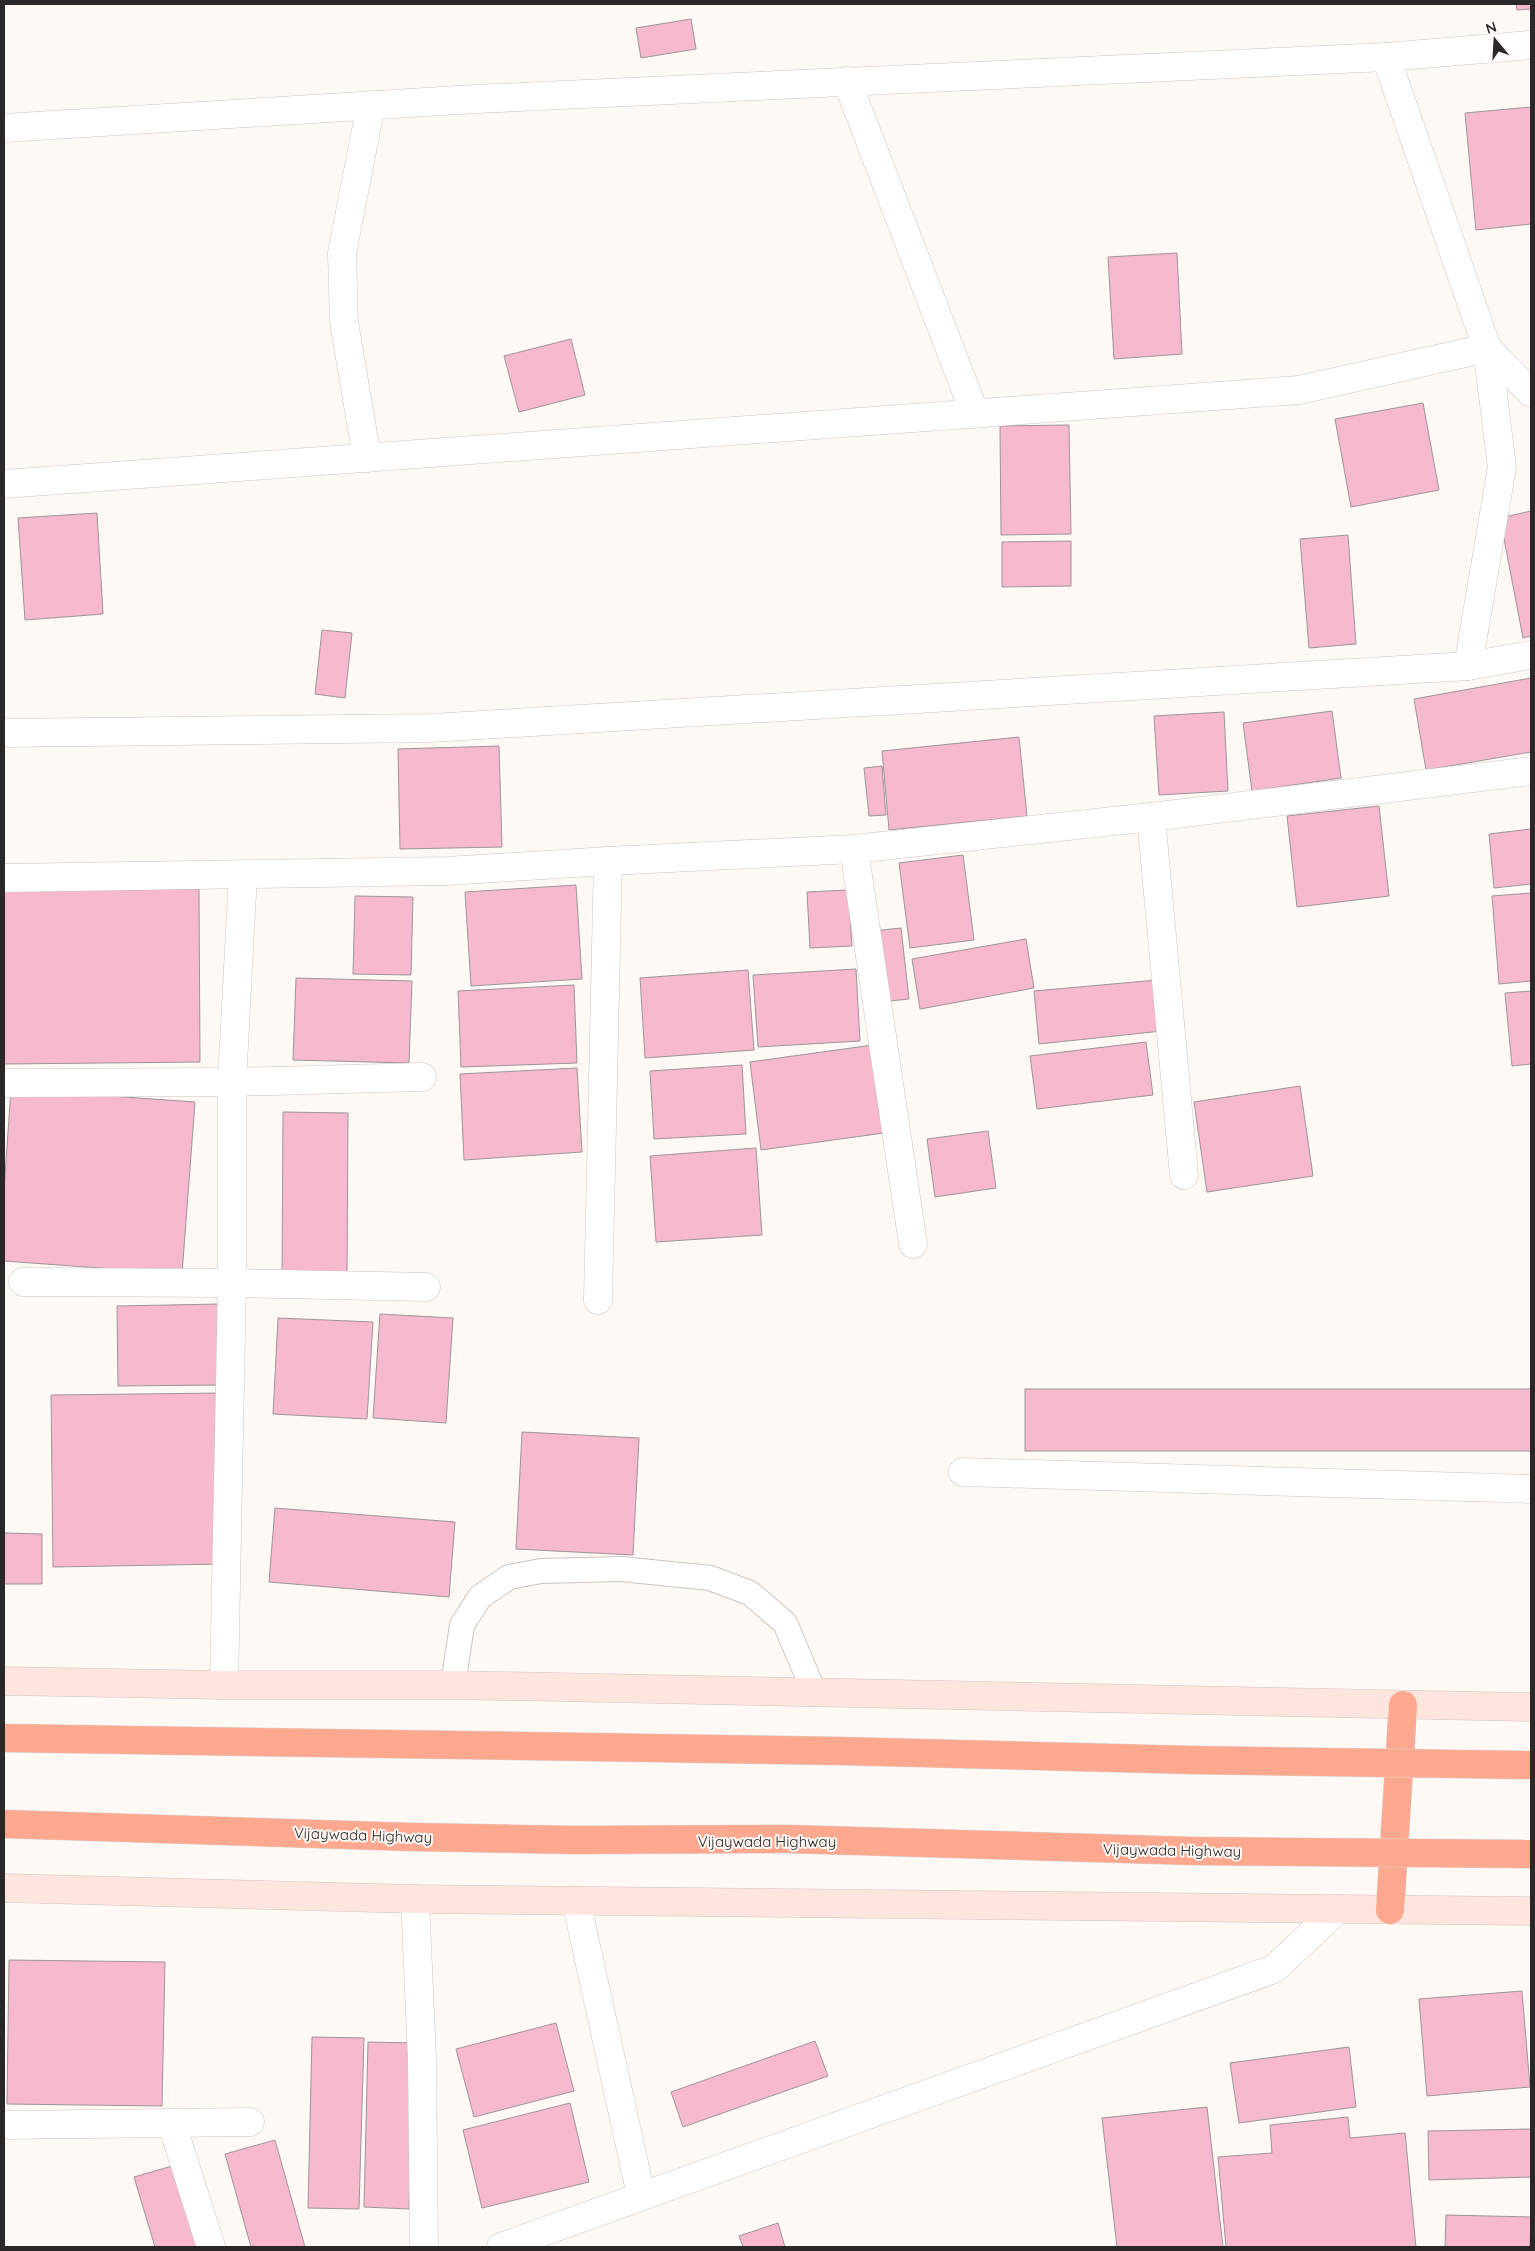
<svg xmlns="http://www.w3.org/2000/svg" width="1535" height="2251" font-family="Quicksand,sans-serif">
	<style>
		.building { fill: #f7b9cc; stroke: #9c9698 }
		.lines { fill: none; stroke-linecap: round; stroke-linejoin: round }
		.lane-casing { stroke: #cbc6c2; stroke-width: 26 }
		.street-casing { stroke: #cbc6c2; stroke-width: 29 }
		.secondary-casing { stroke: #cbc6c2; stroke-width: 29 }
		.highway-casing { stroke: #d9d8d8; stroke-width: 29 }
		.lane { stroke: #fff; stroke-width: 24 }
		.street { stroke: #fff; stroke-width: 28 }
		.secondary { stroke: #fee5dd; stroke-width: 28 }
		.highway { stroke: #fda88f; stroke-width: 28 }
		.highway-bridge-casing { stroke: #d9d8d8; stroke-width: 29; stroke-linecap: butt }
		.highway-bridge { stroke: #fda88f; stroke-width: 28 }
		.labels { text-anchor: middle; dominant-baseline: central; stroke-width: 4; stroke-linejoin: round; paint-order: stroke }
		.street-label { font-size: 15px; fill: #2a2827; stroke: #fef9f5 }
	</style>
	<rect width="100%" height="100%" fill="#fef9f5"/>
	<!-- building -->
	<g class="building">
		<path d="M 1516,4 L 1531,4 L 1531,9 L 1517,10 Z"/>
		<path d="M 691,19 L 696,49 L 641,58 L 636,28 Z"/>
		<path d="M 1531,107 L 1531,224 L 1476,230 L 1465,113 Z"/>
		<path d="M 1177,253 L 1182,354 L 1114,359 L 1108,257 Z"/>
		<path d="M 571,339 L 585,395 L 519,412 L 504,356 Z"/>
		<path d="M 1423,403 L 1439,490 L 1351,507 L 1335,419 Z"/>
		<path d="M 1069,425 L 1071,534 L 1001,535 L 1000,426 Z"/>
		<path d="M 1531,511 L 1531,636 L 1523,638 L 1500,518 Z"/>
		<path d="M 97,513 L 103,614 L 25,620 L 18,518 Z"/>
		<path d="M 1348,535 L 1356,644 L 1309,648 L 1300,539 Z"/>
		<path d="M 1071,541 L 1071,586 L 1002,587 L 1002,542 Z"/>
		<path d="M 322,630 L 352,633 L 345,698 L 315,694 Z"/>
		<path d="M 1531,678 L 1531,752 L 1426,770 L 1414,699 Z"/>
		<path d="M 1332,711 L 1341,778 L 1252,791 L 1243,723 Z"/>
		<path d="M 1224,712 L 1228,791 L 1159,795 L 1154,716 Z"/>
		<path d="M 1019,737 L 1027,816 L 889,830 L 882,751 Z"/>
		<path d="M 499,746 L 502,847 L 400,849 L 398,749 Z"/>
		<path d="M 882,766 L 886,815 L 869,816 L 864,768 Z"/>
		<path d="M 1379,806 L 1389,896 L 1297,907 L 1287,816 Z"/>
		<path d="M 1531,829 L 1531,884 L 1494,888 L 1489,834 Z"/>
		<path d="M 963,855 L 974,940 L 910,948 L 899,863 Z"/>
		<path d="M 576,885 L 582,979 L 471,986 L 465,892 Z"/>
		<path d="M 199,889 L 200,1062 L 4,1064 L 4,891 Z"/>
		<path d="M 848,890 L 852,946 L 810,948 L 807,892 Z"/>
		<path d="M 1531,893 L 1531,981 L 1499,984 L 1492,896 Z"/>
		<path d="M 355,896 L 413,897 L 411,975 L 353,974 Z"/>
		<path d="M 901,928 L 909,999 L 880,1002 L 872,931 Z"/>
		<path d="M 1026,939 L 1034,988 L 920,1009 L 912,959 Z"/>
		<path d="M 856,969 L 860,1041 L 758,1047 L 753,975 Z"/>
		<path d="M 748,970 L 754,1050 L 645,1058 L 640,978 Z"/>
		<path d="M 296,978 L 412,981 L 409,1063 L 293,1060 Z"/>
		<path d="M 1157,980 L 1162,1031 L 1039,1044 L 1034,991 Z"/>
		<path d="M 574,985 L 577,1063 L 461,1067 L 458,991 Z"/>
		<path d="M 1531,991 L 1531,1064 L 1512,1066 L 1505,993 Z"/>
		<path d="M 1146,1042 L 1153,1095 L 1037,1109 L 1030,1056 Z"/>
		<path d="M 880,1044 L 891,1132 L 761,1150 L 750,1062 Z"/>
		<path d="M 742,1065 L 746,1134 L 654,1139 L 650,1071 Z"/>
		<path d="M 577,1068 L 582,1152 L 464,1160 L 460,1074 Z"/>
		<path d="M 1300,1086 L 1313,1176 L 1207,1192 L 1194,1102 Z"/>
		<path d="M 11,1089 L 195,1102 L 182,1274 L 4,1261 L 4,1190 Z"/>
		<path d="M 283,1112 L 348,1113 L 347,1278 L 282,1279 Z"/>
		<path d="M 988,1131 L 996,1188 L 935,1197 L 927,1139 Z"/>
		<path d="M 756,1148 L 762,1235 L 656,1242 L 650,1156 Z"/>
		<path d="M 219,1304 L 220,1385 L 118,1386 L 117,1306 Z"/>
		<path d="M 380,1314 L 453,1318 L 446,1423 L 373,1418 Z"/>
		<path d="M 278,1318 L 373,1322 L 367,1419 L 273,1414 Z"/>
		<rect x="1025" y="1389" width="506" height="62"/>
		<path d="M 223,1393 L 224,1564 L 53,1567 L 51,1395 Z"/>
		<path d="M 522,1432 L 639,1438 L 633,1555 L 516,1549 Z"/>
		<path d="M 275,1508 L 455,1522 L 449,1597 L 269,1582 Z"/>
		<path d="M 4,1533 L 42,1534 L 42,1584 L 4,1584 Z"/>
		<path d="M 9,1960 L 165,1962 L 162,2106 L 7,2104 Z"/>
		<path d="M 1522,1991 L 1530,2087 L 1427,2096 L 1419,1999 Z"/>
		<path d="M 556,2023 L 574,2091 L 474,2117 L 456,2049 Z"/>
		<path d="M 312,2037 L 364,2038 L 359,2209 L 308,2208 Z"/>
		<path d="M 815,2041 L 828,2076 L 683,2127 L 671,2092 Z"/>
		<path d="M 368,2042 L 413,2043 L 409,2209 L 364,2207 Z"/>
		<path d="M 1349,2047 L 1356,2107 L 1239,2123 L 1230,2063 Z"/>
		<path d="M 570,2103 L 589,2182 L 482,2208 L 463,2130 Z"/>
		<path d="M 1207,2107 L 1223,2247 L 1117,2247 L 1102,2118 Z"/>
		<path d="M 1348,2117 L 1350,2138 L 1405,2133 L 1416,2247 L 1226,2247 L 1218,2157 L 1272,2153 L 1270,2125 Z"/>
		<path d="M 1531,2129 L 1531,2177 L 1429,2180 L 1428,2131 Z"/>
		<path d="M 275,2140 L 305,2247 L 251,2247 L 225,2154 Z"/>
		<path d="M 179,2164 L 203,2247 L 155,2247 L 134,2177 Z"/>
		<path d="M 1446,2215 L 1531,2217 L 1530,2247 L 1445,2247 Z"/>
		<path d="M 778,2223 L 785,2247 L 743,2247 L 739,2236 Z"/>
	</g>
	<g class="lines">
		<defs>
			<path id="lane" d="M 453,1685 L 462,1625 L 480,1597 L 509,1577 L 541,1571 L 621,1569 L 710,1578 L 750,1593 L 785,1623 L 815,1694"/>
			<g id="street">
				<path d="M 1386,57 L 1531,45"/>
				<path d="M 847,81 L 975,414"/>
				<path d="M 4,128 L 475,99 L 1386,57 L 1487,348 L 1502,467 L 1468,666"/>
				<path d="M 367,458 L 344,322 L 342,253 L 371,105"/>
				<path d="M 4,484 L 1299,390 L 1487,348 L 1531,393"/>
				<path d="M 4,733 L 431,728 L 1468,666 L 1531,655"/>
				<path d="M 1151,817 L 1184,1175"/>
				<path d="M 854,849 L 913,1244"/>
				<path d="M 4,878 L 447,871 L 608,861 L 854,849 L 1151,817 L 1531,771"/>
				<path d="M 4,1083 L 232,1082 L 422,1077"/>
				<path d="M 23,1282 L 232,1283 L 426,1287"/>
				<path d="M 598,1300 L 608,861"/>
				<path d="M 963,1472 L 1531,1489"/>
				<path d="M 224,1685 L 232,1283 L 232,1082 L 243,874"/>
				<path d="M 415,1899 L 422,2059 L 424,2247"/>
				<path d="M 576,1901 L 641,2195"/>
				<path d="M 172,2124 L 211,2247"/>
				<path d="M 4,2125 L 250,2122"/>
				<path d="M 501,2247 L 1274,1969 L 1338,1909"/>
			</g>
			<g id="secondary">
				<path d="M 4,1681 L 224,1685 L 453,1685 L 1531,1707"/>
				<path d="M 4,1888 L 415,1899 L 1531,1911"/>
			</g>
			<g id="highway">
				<path d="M 4,1738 L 840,1751 L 1192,1760"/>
				<path d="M 4,1824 L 412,1837 L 575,1840 L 788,1839 L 1194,1851"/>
				<path d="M 1390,1910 L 1403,1705"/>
			</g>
		</defs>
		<!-- lane casing -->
		<use href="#lane" class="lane-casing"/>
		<!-- street casing -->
		<use href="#street" class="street-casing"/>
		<!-- secondary casing -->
		<use href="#secondary" class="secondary-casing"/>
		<!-- highway casing -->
		<use href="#highway" class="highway-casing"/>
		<!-- lane -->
		<use href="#lane" class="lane"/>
		<!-- street -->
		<use href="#street" class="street"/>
		<!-- secondary -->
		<use href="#secondary" class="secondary"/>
		<!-- highway -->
		<use href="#highway" class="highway"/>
		<defs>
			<g id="highway-bridge">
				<path d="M 1192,1760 L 1531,1765"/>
				<path d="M 1194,1851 L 1531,1854"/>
			</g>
		</defs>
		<!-- highway-bridge casing -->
		<use href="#highway-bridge" class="highway-bridge-casing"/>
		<!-- highway-bridge -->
		<use href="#highway-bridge" class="highway-bridge"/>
	</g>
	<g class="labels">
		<!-- street labels -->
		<g class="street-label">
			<text transform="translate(363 1835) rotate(2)">Vijaywada Highway</text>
			<text x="767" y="1841">Vijaywada Highway</text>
			<text transform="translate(1172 1850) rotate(1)">Vijaywada Highway</text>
		</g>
	</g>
	<!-- border -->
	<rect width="1535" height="2251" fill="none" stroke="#2a2827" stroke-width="10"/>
	<!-- north arrow -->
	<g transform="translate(1495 40) rotate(342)" stroke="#fef9f5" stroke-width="4" paint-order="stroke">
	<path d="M0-4L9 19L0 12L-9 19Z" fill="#2a2827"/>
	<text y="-8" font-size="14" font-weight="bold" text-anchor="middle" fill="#2a2827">N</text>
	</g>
</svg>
